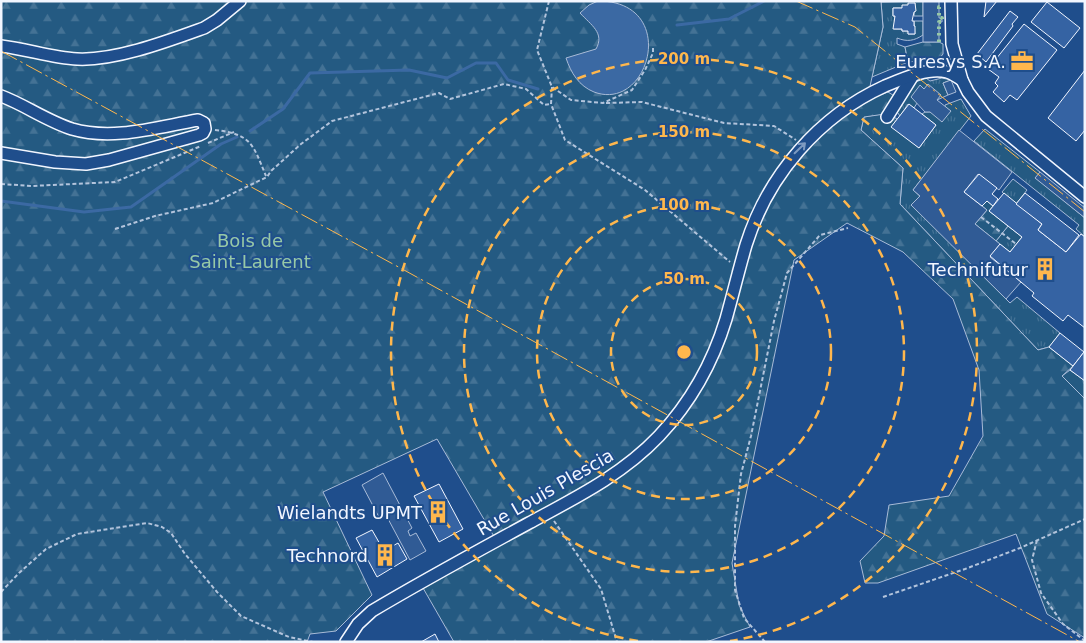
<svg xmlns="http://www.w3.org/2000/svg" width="1086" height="643" font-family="'DejaVu Sans',sans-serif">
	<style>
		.grass { fill: url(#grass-tufts); stroke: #a8bbd7 }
		.forest { fill: url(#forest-firs); stroke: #a8bbd7 }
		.parking { fill: #305b95; stroke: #a8bbd7 }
		.water { fill: #3b69a3; stroke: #a8bbd7 }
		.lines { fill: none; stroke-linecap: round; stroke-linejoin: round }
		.stream { stroke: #3b69a3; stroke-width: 3 }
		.building { fill: #3563a3; stroke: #f2f6ff }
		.minor-casing { stroke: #f2f6ff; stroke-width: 14 }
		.path { stroke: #b3c4dc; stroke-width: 2; stroke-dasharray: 4 2.5; stroke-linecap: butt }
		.minor { stroke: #1f4e8c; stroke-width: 11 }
		.hedge { stroke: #97c8a6; stroke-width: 4; stroke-dasharray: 2.5 4; stroke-linecap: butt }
		.power { stroke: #ffb74d; stroke-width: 1; stroke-dasharray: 18 4 2.5 4; stroke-linecap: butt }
		.oneway { stroke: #7e9ac0 }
		.ring { fill: none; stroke: #ffb74d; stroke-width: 2.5; stroke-dasharray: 9 6 }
		.labels { text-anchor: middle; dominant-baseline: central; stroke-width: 4; stroke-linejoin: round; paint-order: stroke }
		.poi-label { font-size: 18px; fill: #f2f6ff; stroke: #1f4e8c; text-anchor: end }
		.park-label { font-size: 18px; fill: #97c8a6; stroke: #1f4e8c }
		.street-label { font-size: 18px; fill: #f2f6ff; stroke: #1f4e8c }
		.centre { fill: #ffb74d; stroke: #1f4e8c; stroke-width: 2.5 }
		.ring-label { font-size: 15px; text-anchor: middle; font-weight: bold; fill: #ffb74d; stroke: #1f4e8c; stroke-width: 4; stroke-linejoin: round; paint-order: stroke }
	</style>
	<defs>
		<pattern id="grass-tufts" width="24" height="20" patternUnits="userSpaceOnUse" patternTransform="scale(1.25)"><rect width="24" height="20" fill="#245a82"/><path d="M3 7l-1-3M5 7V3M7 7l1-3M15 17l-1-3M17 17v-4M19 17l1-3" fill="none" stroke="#447295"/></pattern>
		<pattern id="forest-firs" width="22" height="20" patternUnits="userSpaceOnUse" patternTransform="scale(1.25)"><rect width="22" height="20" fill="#245a82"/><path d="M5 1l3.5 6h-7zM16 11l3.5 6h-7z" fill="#447295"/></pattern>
	</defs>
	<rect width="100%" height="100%" fill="#1f4e8c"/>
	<!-- grass -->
	<g class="grass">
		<path d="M 923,1 L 923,16 L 914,16 L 915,3 L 902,8 L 893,8 L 893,16 L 895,16 L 894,29 L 902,29 L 902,31 L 908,31 L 908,34 L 915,34 L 914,21 L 923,21 L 923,35 C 914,41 907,42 897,38 L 897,44 L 905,47 L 908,62 L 872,77 L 883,27 L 881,2 Z"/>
		<path d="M 926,78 L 930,81 L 942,78 L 951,80 L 943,83 L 948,95 L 937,100 L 928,85 L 914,108 L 908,104 L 900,116 L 895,109 L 913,83 Z"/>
		<path d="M 961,99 L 971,116 L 913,190 L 920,196 L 912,205 L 1010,303 L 1017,297 L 1060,333 L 1049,347 L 1038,350 L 900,204 L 903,168 L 861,130 L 864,117 C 876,115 887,111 897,119 L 892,126 L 919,148 L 936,125 L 922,114 L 925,112 L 950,111 L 945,106 L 945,105 Z"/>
		<path d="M 985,129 L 1040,172 L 1036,178 L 1085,218 L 1085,237 L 1076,229 L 1079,225 L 974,141 Z"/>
		<path d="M 1013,179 L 1027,190 L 1016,204 L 1002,192 Z"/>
		<path d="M 1008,226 L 1022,237 L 1010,252 L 996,241 Z"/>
		<path d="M 1070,370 L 1085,381 L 1085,399 L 1062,376 Z"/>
	</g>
	<!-- forest -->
	<g class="forest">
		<path d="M 1,1 L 883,1 L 881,2 L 883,27 L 867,100 L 888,92 L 896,97 L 885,114 L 864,117 L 861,130 L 903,168 L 900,204 L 1038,350 L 1049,347 L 1073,366 L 1062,376 L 1085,399 L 1085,638 L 1047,614 L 1016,534 L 878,583 L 865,583 L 860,561 L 884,536 L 889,505 L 949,496 L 983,436 L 979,370 L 953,299 L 903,252 L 847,223 L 794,260 L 732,563 L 739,605 L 750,627 L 706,642 L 454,642 L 423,588 L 499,545 L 437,439 L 323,492 L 372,595 L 336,631 L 310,634 L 307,642 L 1,642 Z"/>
		<path d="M 923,42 L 939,42 L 943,44 L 943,54 L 939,59 L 908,62 L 905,47 Z"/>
		<path d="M 987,201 L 993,206 L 989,211 L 1008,226 L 996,241 L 975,224 L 987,210 L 982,206 Z"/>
	</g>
	<!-- parking -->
	<g class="parking">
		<path d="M 923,1 L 939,1 L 939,18 L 942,18 L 942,22 L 939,22 L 939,42 L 923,42 Z"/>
		<path d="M 951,80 L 956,92 L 948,95 L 943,83 Z"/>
		<path d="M 928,84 L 941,95 L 937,100 L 951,111 L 942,122 L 930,112 L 925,112 L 911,97 L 920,85 L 924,89 Z"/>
		<path d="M 959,130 L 1012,172 L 999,190 L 978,174 L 964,192 L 987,210 L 975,224 L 1000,244 L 990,257 L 1021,282 L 1006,299 L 911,205 L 920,196 L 913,190 Z"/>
		<path d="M 1040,172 L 1085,208 L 1085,218 L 1035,178 Z"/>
		<path d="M 383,473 L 412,528 L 408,531 L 410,536 L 416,533 L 426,551 L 410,560 L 386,515 L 380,519 L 362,485 Z"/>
	</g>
	<!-- water -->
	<path class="water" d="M 598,1 C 680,1 650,113 594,92 C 579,86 571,73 566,58 L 596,49 C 605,33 591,25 580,13 L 589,5 Z"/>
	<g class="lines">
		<!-- stream -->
		<g class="stream">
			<path d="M 677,25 L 729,19 L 764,1"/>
			<path d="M 250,131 L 283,109 L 310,73 L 409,70 L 447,78 L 476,63 L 496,63 L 508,80 L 538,89"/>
			<path d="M 1,201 L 84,212 L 131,207 L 221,144 L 237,137"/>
		</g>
	</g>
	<!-- building -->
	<g class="building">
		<path d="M 986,1 L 997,1 L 984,17 Z"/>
		<path d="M 1047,2 L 1080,28 L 1064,48 L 1031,22 Z"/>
		<path d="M 908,3 L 915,3 L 916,11 L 914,12 L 912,21 L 914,21 L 914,26 L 915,26 L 915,34 L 908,34 L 908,31 L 902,31 L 902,29 L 893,29 L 895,16 L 893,16 L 893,8 L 902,8 L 902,5 L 908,5 Z"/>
		<path d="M 1010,11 L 1018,17 L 1012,24 L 1013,26 L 986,62 L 977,54 Z"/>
		<path d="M 1024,24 L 1057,50 L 1017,100 L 1010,95 L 1004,102 L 993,92 L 998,86 L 995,83 L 999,77 L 988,69 Z"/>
		<path d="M 1085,70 L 1085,130 L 1076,141 L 1048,118 Z"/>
		<path d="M 909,104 L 936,125 L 919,148 L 891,127 Z"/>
		<path d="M 979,174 L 997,188 L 992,194 L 998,199 L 993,206 L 987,201 L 982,206 L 964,192 Z"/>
		<path d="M 1004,193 L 1042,224 L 1038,230 L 1066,252 L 1081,234 L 1085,237 L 1085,328 L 1068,315 L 1063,321 L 1032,296 L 1034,293 L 990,256 L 1000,244 L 1010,252 L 1022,237 L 989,211 Z"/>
		<path d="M 1025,193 L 1079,235 L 1066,252 L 1038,230 L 1042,224 L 1016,204 Z"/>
		<path d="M 1060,333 L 1084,352 L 1073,366 L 1049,347 Z"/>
		<path d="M 1084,352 L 1085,352 L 1085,381 L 1070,370 Z"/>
		<path d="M 439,484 L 463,529 L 439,542 L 414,496 Z"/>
		<path d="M 372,530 L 384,551 L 398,543 L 407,559 L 377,577 L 356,538 Z"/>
		<path d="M 435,634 L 439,642 L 421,642 Z"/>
	</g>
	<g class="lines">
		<defs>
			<g id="minor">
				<path d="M 951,1 L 952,44 L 962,80 L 968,92 L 986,116 L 1085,197"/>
				<path d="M 1,46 C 27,49 52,58 77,59 C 115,61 168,41 204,28 L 217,20 L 240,1"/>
				<path d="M 1,96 C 25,105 47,121 72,129 C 113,141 157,127 198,120 L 204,123 L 205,129 L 203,133 L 199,135 L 109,160 L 86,164 L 55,162 L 1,153"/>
				<path d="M 887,117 L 912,77"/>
				<path d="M 346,642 L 358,624 L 372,611 C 424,580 476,552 529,523 C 575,498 622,475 659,436 C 690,403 713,362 726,319 C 733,294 739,269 746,245 C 768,175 819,116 885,86 C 902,79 928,67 947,72 C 952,73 957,77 962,80"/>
			</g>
		</defs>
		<!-- minor casing -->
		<use href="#minor" class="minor-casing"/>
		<!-- path -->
		<g class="path">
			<path d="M 549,1 L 537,50 L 552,87 L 571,100 L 603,103 L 632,90 L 645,70 L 653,53 L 653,46"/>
			<path d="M 552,87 L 551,104 L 565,140 L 645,190 L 730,262"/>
			<path d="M 606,103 L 642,102 L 724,123 L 774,126 L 796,140"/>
			<path d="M 215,130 C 252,134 253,145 266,176"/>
			<path d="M 208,143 L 234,132"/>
			<path d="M 1,184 L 32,186 L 115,182 L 201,146"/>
			<path d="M 981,217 L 1016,244"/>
			<path d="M 115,229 L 155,216 L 213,203 L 267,177 L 271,171 L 301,144 L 332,121 L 439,93 L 450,99 L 504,84 L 526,89 L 544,105 L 551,104"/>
			<path d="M 554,521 L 601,589 L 617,642"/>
			<path d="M 1037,540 L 1032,560 L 1041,593 L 1063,624 L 1085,641"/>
			<path d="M 1,592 L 19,573 L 46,549 L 77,534 L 147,523 L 162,527 L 171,533 L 185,554 L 217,592 L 241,616 L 289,637 L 313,642"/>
			<path d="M 883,597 L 965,569 L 1020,548 L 1085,519"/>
			<path d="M 765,642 L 744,618 L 735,590 L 735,526 L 741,474 L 751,436 L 774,321 L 787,273 L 820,235 L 848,228"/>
		</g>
		<!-- minor -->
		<use href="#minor" class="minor"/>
		<!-- hedge -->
		<path class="hedge" d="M 939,42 L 939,22 L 942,22 L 942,18 L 939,18 L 939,7 L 942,7"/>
		<!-- power -->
		<g class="power">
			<path d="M 796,1 L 855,27 L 1085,212"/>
			<path d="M 1,51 L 404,270 L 1080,642"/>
		</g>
	</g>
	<!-- one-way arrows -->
	<defs><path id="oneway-shaft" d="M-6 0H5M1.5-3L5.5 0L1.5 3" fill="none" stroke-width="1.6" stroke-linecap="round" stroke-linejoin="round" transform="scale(1.25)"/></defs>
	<use class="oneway" href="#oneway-shaft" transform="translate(800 148) rotate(-44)"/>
	<!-- distance rings -->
	<g class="ring">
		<circle cx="684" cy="352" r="73"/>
		<circle cx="684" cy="352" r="147"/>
		<circle cx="684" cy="352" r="220"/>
		<path d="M638 641A293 293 0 1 1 730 641"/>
	</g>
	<!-- icons -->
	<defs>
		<symbol id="office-bare" viewBox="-9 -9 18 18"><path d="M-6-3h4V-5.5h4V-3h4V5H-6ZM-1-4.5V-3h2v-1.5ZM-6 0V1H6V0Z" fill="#ffb74d" stroke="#1f4e8c" stroke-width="2.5" paint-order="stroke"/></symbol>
		<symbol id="building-bare" viewBox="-9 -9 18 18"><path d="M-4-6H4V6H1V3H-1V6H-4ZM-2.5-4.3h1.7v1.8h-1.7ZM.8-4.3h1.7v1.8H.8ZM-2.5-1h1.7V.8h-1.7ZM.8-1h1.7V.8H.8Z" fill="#ffb74d" stroke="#1f4e8c" stroke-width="2.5" paint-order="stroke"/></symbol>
	</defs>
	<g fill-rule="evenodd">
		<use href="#office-bare" x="1006" y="45" width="32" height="32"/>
		<use href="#building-bare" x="1029" y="253" width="32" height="32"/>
		<use href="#building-bare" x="422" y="496" width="32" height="32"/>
		<use href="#building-bare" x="369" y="539" width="32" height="32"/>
	</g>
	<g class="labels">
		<!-- poi labels -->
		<g class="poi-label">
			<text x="1006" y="61">Euresys S.A.</text>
			<text x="1028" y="269">Technifutur</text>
			<text x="422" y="512">Wielandts UPMT</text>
			<text x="368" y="555">Technord</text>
		</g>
		<!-- park labels -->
		<g class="park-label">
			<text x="250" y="240">Bois de<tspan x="250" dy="21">Saint-Laurent</tspan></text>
		</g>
		<!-- street labels -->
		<g class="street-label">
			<text transform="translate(545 492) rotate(-30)">Rue Louis Plescia</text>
		</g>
	</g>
	<circle cx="684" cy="352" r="8" class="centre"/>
	<g class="ring-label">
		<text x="684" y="64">200 m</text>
		<text x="684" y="137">150 m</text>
		<text x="684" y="210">100 m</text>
		<text x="684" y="284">50 m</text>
	</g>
	<!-- border -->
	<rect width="1086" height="643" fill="none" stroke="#f2f6ff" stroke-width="5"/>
</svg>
